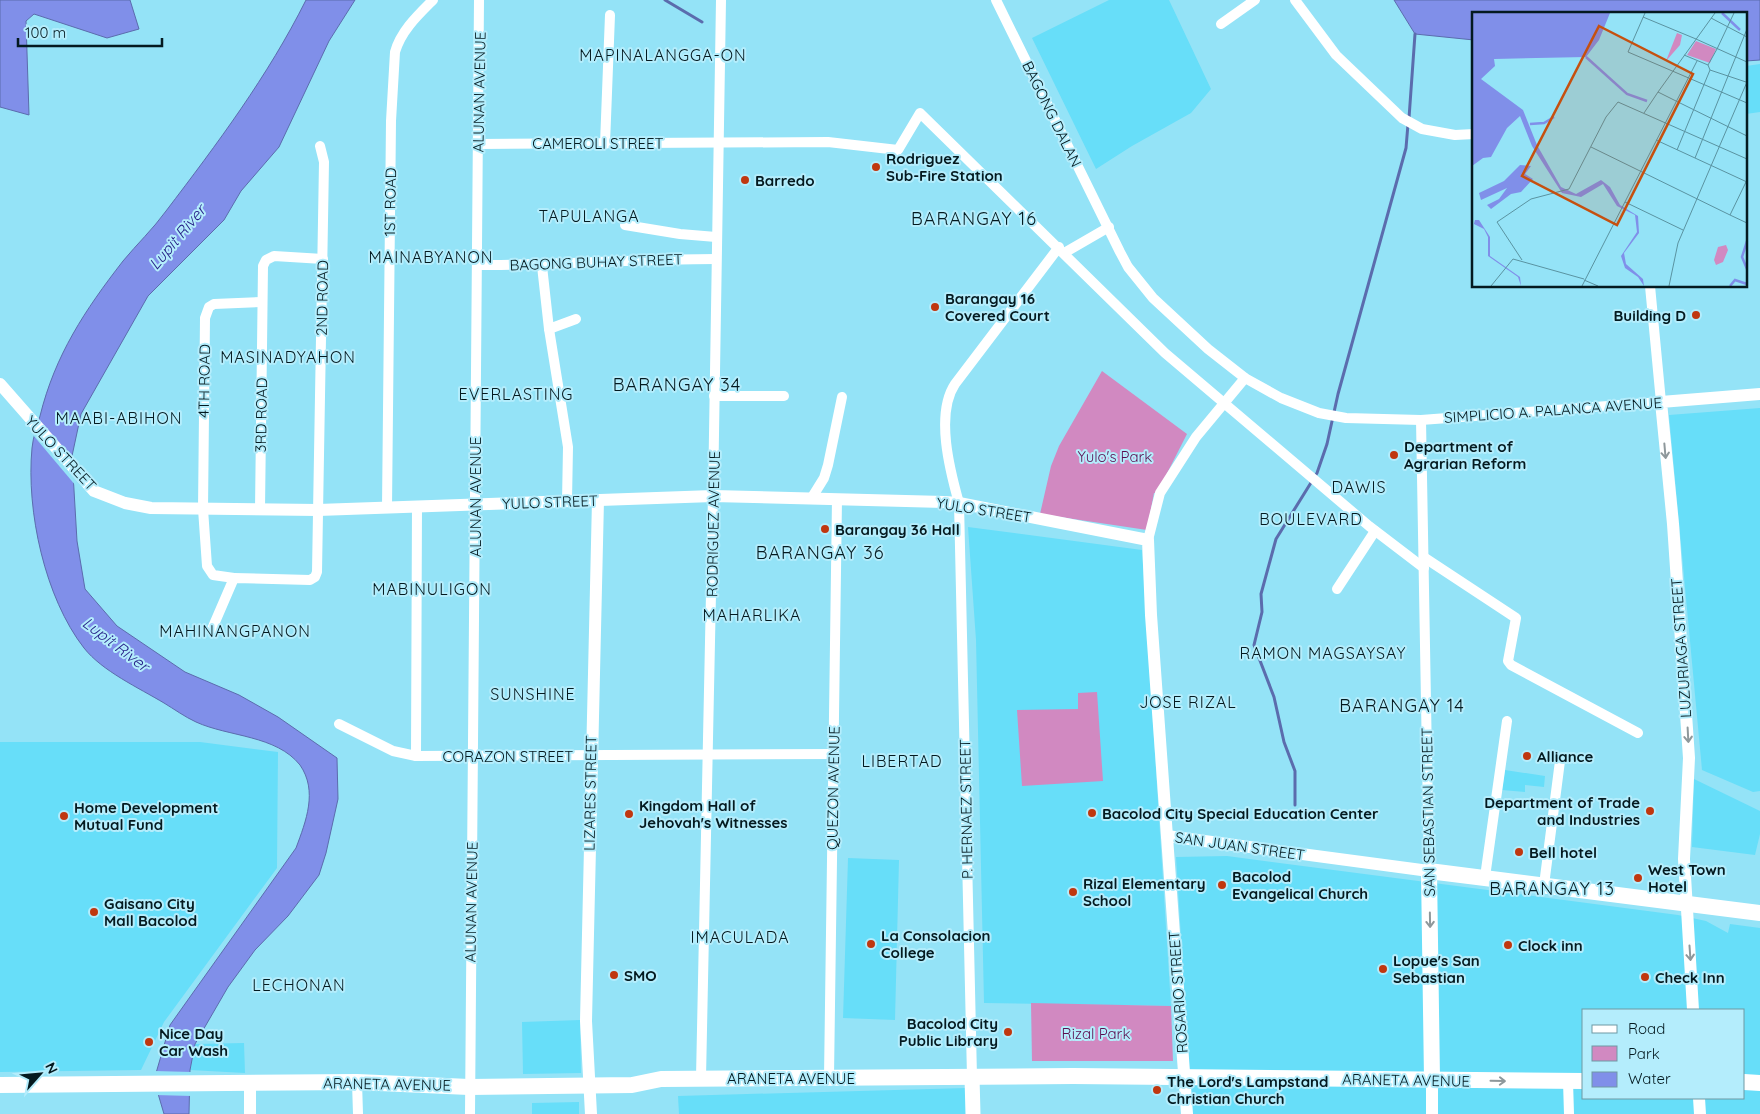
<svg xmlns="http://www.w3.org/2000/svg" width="1760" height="1114" font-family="Quicksand,sans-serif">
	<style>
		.built { fill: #67def9; fill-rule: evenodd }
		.green { fill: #d189c1 }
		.water { fill: #808fe9; stroke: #5b6cad }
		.pier { fill: #94e3f7 }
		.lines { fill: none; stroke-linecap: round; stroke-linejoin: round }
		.stream { stroke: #5b6cad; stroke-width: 3 }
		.minor { stroke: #fff; stroke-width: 10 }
		.tertiary { stroke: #fff; stroke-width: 12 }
		.secondary { stroke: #fff; stroke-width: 15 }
		.primary { stroke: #fff; stroke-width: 16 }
		.oneway { stroke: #8e989b }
		.poi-dot { fill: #c0370f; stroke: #b4edfc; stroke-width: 2 }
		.labels { text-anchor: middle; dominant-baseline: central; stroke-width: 4; stroke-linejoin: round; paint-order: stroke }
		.street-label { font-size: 15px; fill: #041a20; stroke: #b4edfc }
		.poi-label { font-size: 15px; font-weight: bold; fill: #041a20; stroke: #b4edfc; text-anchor: start }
		.park-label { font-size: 15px; fill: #5b0e4f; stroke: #b4edfc }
		.neighbourhood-label { font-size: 16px; letter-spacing: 1px; fill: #041a20; stroke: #b4edfc }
		.water-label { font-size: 16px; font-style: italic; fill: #241e86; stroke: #b4edfc }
		.quarter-label { font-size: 18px; letter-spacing: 1px; fill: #041a20; stroke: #b4edfc }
		.inset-river { fill: none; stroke: #808fe9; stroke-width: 2.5 }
		.inset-road { fill: none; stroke: #5a93a1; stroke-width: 1 }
		.view { fill: #c6500f; fill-opacity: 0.15; stroke: #c6500f; stroke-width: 2.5 }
		.inset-edge { fill: none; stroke: #041a20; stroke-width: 2.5 }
	</style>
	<rect width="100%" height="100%" fill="#94e3f7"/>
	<!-- built -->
	<g class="built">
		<path d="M 1109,0 L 1169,0 L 1211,89 L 1191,113 L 1132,146 L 1096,169 L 1032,38 Z"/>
		<path d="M 1760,64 L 1760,112 L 1746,114 L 1746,66 Z"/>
		<path d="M 1760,408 L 1760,791 L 1753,792 L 1702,770 L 1669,415 Z"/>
		<path d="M 968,527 L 1142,550 L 1171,1006 L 984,1003 L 976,640 Z"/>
		<path d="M 0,742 L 200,742 L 278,752 L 277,868 L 164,1022 L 141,1070 L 0,1072 Z"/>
		<path d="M 1505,770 L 1545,776 L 1544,787 L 1525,785 L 1525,792 L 1502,790 Z"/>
		<path d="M 1694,779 L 1760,811 L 1760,834 L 1755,855 L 1692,847 Z"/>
		<path d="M 1227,856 L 1678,915 L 1706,921 L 1728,933 L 1730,924 L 1760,928 L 1760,1114 L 1192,1114 L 1176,857 ZM 1584,1010 L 1744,1010 L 1744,1098 L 1584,1098 Z"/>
		<path d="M 848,858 L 899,860 L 895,1020 L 843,1018 Z"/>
		<path d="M 580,1020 L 581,1073 L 523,1074 L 522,1022 Z"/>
		<path d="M 244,1043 L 245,1073 L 190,1070 L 195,1044 Z"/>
		<path d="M 966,1088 L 966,1114 L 679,1114 L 678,1096 Z"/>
		<path d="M 579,1102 L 579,1114 L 532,1114 L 532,1103 Z"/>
	</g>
	<!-- green -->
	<g class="green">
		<path d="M 1102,371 L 1187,434 L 1157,493 L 1154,493 L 1147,530 L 1040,514 L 1051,466 L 1059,446 Z"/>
		<path d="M 1097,692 L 1103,781 L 1022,786 L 1017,710 L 1078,709 L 1078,693 Z"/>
		<path d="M 1031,1003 L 1171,1006 L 1173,1061 L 1032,1061 Z"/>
	</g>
	<!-- water -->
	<g class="water">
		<path d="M 0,0 L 130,0 L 139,29 L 107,38 L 34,14 L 26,21 L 29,115 L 0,107 Z"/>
		<path d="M 306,0 L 355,0 L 329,41 L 279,147 L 241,191 L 224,220 L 148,296 L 81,414 L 72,456 L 77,541 L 85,589 L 117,626 L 185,672 L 239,695 L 278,717 L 337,758 L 338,799 L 326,853 L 319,875 L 288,916 L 255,950 L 228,987 L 195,1044 L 190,1070 L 189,1114 L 164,1114 L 154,1080 L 170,1025 L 296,848 C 306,821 318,791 300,765 C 276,735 229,737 196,722 C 185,717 174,709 164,703 C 139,688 102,671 84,648 C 45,598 26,511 32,448 C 33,437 37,427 40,416 C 55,355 85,310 123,261 C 137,244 153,229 166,211 C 217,144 268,76 306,0 Z"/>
		<path d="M 1394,0 L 1760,0 L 1760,60 L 1746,61 L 1746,14 L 1474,14 L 1474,40 L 1415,34 Z"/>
	</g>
	<!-- pier -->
	<g class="pier">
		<path d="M 37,420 L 74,462 L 76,486 L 33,435 Z"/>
		<path d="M 154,1071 L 192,1072 L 192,1096 L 155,1095 L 151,1081 Z"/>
	</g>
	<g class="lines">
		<!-- stream -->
		<g class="stream">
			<path d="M 665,0 L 702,22"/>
			<path d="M 1409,118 L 1415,34"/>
			<path d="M 1295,805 L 1295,771 L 1284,742 L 1274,697 L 1254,645 L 1262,612 L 1261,594 L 1276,539 L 1317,473 L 1327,444 L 1338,394 L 1406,148 L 1408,124"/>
		</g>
		<!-- minor -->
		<g class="minor">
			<path d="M 996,0 L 1120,252 L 1128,267 L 1153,298 L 1208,349 L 1245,378 L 1281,398 L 1319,413 L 1346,418 L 1421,420 L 1661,402 L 1650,286"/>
			<path d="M 1295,0 L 1336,55 L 1402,118 L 1422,129 L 1455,135 L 1474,134"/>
			<path d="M 1221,24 L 1255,0"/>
			<path d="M 478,144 L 828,142 L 898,150 L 920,113 L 1165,353 L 1369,526 L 1424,568"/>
			<path d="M 605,144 L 610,15"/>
			<path d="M 625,225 L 680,234 L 716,237"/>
			<path d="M 1064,253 L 1109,227"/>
			<path d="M 477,265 C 557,265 636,259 716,259"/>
			<path d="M 542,266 L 549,329 L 568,447 L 567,501"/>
			<path d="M 549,329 L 576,319"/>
			<path d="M 714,396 L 784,396"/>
			<path d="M 1421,420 L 1429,871"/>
			<path d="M 811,499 L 824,478 L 828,465 L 842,397"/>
			<path d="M 387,507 L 391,121 L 395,52 C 401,31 417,16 433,0"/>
			<path d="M 260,509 L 263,266 L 266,260 L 274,256 L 323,259"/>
			<path d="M 1148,540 L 1160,493 L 1196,437 L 1245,378"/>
			<path d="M 1425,558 L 1516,618 L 1508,661 L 1511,665 L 1638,733"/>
			<path d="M 234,578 L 213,575 L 207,566 L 203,509 L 205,318 L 209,307 L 214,304 L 262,302"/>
			<path d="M 1337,589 L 1375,531"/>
			<path d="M 212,629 L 234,578 L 310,580 L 315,577 L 317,572 L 324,162 L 320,146"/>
			<path d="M 339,724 L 393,751 L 416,756 L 833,754"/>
			<path d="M 416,756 L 417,506"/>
			<path d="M 1485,877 L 1507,721"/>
			<path d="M 1544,885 L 1560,761"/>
			<path d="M 829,1077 L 837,499"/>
			<path d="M 972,1077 L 959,503 C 950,471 935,414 955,384 L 1059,247"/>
			<path d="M 701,1078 L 713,496 L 721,0"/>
			<path d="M 1568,1081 L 1569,1114"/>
			<path d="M 357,1082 L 358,1114"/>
			<path d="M 470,1114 L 479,0"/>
		</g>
		<!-- tertiary -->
		<g class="tertiary">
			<path d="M 0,384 L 94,491 L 125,503 L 151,508 L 318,510 L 713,496 L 944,502 L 959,503 L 1148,540 L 1151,615 L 1187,1114"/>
			<path d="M 1167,836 L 1429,871"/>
			<path d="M 1693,1010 L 1684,859 L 1689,758 L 1673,524 L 1661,402 L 1760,394"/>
			<path d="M 1432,1079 L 1432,1114"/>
			<path d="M 250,1083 L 250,1114"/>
			<path d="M 1699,1098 L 1700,1114"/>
			<path d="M 591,1114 L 586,1021 L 598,500"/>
		</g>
		<!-- secondary -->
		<path class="secondary" d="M 972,1077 L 973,1114"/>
		<!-- primary -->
		<g class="primary">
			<path d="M 1432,1079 L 1429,871 L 1760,913"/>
			<path d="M 1744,1082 L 1760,1083"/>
			<path d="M 0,1085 L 357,1082 L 469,1087 L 632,1085 L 661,1079 L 1073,1076 L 1584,1081"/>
		</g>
	</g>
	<!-- one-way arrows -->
	<defs><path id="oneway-shaft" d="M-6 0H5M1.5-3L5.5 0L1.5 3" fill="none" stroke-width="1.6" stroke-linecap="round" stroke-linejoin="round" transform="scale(1.25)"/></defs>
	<g class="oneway">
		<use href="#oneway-shaft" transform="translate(1665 451) rotate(85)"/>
		<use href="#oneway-shaft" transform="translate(1688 735) rotate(87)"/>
		<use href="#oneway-shaft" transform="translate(1430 920) rotate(89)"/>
		<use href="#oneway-shaft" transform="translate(1690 953) rotate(86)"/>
		<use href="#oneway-shaft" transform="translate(1498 1081) rotate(1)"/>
	</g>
	<!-- markers -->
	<g class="poi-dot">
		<circle cx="876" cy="167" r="5"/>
		<circle cx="745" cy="180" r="5"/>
		<circle cx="935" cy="307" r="5"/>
		<circle cx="1696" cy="315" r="5"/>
		<circle cx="1394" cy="455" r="5"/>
		<circle cx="825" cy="529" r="5"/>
		<circle cx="1527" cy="756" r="5"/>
		<circle cx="1650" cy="811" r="5"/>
		<circle cx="1092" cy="813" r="5"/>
		<circle cx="629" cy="814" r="5"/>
		<circle cx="64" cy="816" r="5"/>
		<circle cx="1519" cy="852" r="5"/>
		<circle cx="1638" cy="878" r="5"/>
		<circle cx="1222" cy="885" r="5"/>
		<circle cx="1073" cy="892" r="5"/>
		<circle cx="94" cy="912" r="5"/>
		<circle cx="871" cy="944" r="5"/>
		<circle cx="1508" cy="945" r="5"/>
		<circle cx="1383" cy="969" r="5"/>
		<circle cx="614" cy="975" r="5"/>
		<circle cx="1645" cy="977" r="5"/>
		<circle cx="1008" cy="1032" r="5"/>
		<circle cx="149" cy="1042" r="5"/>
		<circle cx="1157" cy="1090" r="5"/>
	</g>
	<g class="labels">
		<!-- street labels -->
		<g class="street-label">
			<text transform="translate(479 92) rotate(-89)">ALUNAN AVENUE</text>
			<text transform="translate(1052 114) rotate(64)">BAGONG DALAN</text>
			<text x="598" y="143">CAMEROLI STREET</text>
			<text transform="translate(390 202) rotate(-89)">1ST ROAD</text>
			<text transform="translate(596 262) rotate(-2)">BAGONG BUHAY STREET</text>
			<text transform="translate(322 298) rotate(-89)">2ND ROAD</text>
			<text transform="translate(204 381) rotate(-89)">4TH ROAD</text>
			<text transform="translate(1553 410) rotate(-4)">SIMPLICIO A. PALANCA AVENUE</text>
			<text transform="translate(261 415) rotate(-89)">3RD ROAD</text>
			<text transform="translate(61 453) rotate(47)">YULO STREET</text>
			<text transform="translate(475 497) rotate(-90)">ALUNAN AVENUE</text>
			<text transform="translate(550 502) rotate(-2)">YULO STREET</text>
			<text transform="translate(984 510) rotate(9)">YULO STREET</text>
			<text transform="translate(713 524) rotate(-89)">RODRIGUEZ AVENUE</text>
			<text transform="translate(1681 648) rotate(-94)">LUZURIAGA STREET</text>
			<text x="508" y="756">CORAZON STREET</text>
			<text transform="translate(833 788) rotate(-89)">QUEZON AVENUE</text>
			<text transform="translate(590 793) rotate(-89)">LIZARES STREET</text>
			<text transform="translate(966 809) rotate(-91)">P. HERNAEZ STREET</text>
			<text transform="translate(1428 812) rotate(-91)">SAN SEBASTIAN STREET</text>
			<text transform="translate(1240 846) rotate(8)">SAN JUAN STREET</text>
			<text transform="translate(471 902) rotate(-89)">ALUNAN AVENUE</text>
			<text transform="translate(1178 992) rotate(-94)">ROSARIO STREET</text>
			<text x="791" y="1078">ARANETA AVENUE</text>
			<text transform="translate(1406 1080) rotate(1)">ARANETA AVENUE</text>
			<text transform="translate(387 1084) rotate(1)">ARANETA AVENUE</text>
		</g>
		<!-- poi labels -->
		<g class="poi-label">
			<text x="886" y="158">Rodriguez<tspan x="886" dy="17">Sub-Fire Station</tspan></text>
			<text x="755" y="180">Barredo</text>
			<text x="945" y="298">Barangay 16<tspan x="945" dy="17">Covered Court</tspan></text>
			<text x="1686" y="315" text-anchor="end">Building D</text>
			<text x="1404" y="446">Department of<tspan x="1404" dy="17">Agrarian Reform</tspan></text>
			<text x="835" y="529">Barangay 36 Hall</text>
			<text x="1537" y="756">Alliance</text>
			<text x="1640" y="802" text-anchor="end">Department of Trade<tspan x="1640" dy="17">and Industries</tspan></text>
			<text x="639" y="805">Kingdom Hall of<tspan x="639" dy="17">Jehovah's Witnesses</tspan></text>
			<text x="74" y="807">Home Development<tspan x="74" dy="17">Mutual Fund</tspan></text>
			<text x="1102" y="813">Bacolod City Special Education Center</text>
			<text x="1529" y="852">Bell hotel</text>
			<text x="1648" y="869">West Town<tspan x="1648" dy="17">Hotel</tspan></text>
			<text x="1232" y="876">Bacolod<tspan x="1232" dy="17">Evangelical Church</tspan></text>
			<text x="1083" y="883">Rizal Elementary<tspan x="1083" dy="17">School</tspan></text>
			<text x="104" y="903">Gaisano City<tspan x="104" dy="17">Mall Bacolod</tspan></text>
			<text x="881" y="935">La Consolacion<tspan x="881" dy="17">College</tspan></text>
			<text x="1518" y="945">Clock inn</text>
			<text x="1393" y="960">Lopue's San<tspan x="1393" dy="17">Sebastian</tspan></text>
			<text x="624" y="975">SMO</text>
			<text x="1655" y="977">Check Inn</text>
			<text x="998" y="1023" text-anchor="end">Bacolod City<tspan x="998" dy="17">Public Library</tspan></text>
			<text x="159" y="1033">Nice Day<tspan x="159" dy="17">Car Wash</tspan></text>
			<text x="1167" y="1081">The Lord's Lampstand<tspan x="1167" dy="17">Christian Church</tspan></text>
		</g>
		<!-- park labels -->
		<g class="park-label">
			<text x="1115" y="456">Yulo's Park</text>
			<text x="1096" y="1033">Rizal Park</text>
		</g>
		<!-- neighbourhood labels -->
		<g class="neighbourhood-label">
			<text x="663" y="55">MAPINALANGGA-ON</text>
			<text x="589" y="216">TAPULANGA</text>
			<text x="431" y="257">MAINABYANON</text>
			<text x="288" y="357">MASINADYAHON</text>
			<text x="516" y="394">EVERLASTING</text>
			<text x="119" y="418">MAABI-ABIHON</text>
			<text x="1359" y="487">DAWIS</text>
			<text x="1311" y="519">BOULEVARD</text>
			<text x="432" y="589">MABINULIGON</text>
			<text x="752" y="615">MAHARLIKA</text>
			<text x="235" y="631">MAHINANGPANON</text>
			<text x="1323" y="653">RAMON MAGSAYSAY</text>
			<text x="533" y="694">SUNSHINE</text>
			<text x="1188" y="702">JOSE RIZAL</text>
			<text x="902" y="761">LIBERTAD</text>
			<text x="740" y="937">IMACULADA</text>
			<text x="299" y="985">LECHONAN</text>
		</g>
		<!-- water labels -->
		<g class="water-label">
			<text transform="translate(177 237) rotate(-50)">Lupit River</text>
			<text transform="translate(116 644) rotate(37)">Lupit River</text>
		</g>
		<!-- quarter labels -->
		<g class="quarter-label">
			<text x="974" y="218">BARANGAY 16</text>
			<text x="677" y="384">BARANGAY 34</text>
			<text x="820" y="552">BARANGAY 36</text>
			<text x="1402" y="705">BARANGAY 14</text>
			<text x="1552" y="888">BARANGAY 13</text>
		</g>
	</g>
	<!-- overview -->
	<g transform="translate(1472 12)">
		<rect width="275" height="275" fill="#94e3f7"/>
		<path d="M 205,21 L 210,23 L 208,33 L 194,49 ZM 224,29 L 244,37 L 238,51 L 215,43 ZM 254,233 L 256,238 L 251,250 L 244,253 L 242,248 L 246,235 Z" fill="#d189c1"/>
		<path d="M 0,1 L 138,1 L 127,28 L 114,45 L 22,47 L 23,54 L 9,67 L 51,98 L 65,133 L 89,175 L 104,182 L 129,168 L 138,175 L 148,193 L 166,204 L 167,221 L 152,241 L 154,252 L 171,267 L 172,274 L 166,265 L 153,256 L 149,244 L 165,220 L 163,203 L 145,194 L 131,172 L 109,185 L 90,181 L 60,134 L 48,104 L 35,116 L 19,145 L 11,146 L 0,154 ZM 48,153 L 59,154 L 53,162 L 61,167 L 49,180 L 39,182 L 19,197 L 15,193 L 27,187 L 35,176 L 9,188 L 7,181 L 32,169 ZM 3,208 L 7,208 L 18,225 L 18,244 L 48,265 L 49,274 L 46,265 L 16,244 L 16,225 L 12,217 L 2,212 L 0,219 Z" fill="#808fe9"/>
		<path class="inset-river" d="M 250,1 L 268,18M 114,45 L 155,82 L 175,89M 58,112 L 72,111 L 82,105M 275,229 L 270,245 L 275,257M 258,274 L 263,268 L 275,272"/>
		<path class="inset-road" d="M 173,1 L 156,40 L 275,91M 171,5 L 224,27M 239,6 L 275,25M 224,27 L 275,50M 245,37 L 262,1M 212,43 L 236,53 L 245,37M 238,58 L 274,70M 204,89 L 275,124M 204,89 L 186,80 L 243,1M 172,101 L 186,80M 184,128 L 275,170M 119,135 L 258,203M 205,138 L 238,58 L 236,53M 223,146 L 275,17M 274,170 L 258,203 L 275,211M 153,190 L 211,218M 50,248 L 25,210 L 59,187 L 97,177 L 134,105 L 146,90 L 275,147M 112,268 L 126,274M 19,274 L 41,247 L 112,267M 110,274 L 225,49M 197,274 L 206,231 L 275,70"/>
		<path class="view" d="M 127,14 L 221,62 L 145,213 L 50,164 Z"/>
		<rect width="275" height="275" class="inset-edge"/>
	</g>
	<!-- legend -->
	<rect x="1582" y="1009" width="162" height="90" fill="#b4edfc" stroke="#6e99a4"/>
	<rect x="1592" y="1025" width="25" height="8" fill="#ffffff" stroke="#6e99a4"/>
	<text x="1628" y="1034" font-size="15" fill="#041a20">Road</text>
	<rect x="1592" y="1046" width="25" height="15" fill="#d189c1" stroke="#6e99a4"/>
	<text x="1628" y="1059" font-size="15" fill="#041a20">Park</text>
	<rect x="1592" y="1072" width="25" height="15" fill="#808fe9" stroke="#6e99a4"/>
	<text x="1628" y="1084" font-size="15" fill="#041a20">Water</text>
	<!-- north arrow -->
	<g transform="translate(40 1074) rotate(63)" stroke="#b4edfc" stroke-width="4" paint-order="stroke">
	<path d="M0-4L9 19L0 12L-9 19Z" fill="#041a20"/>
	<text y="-8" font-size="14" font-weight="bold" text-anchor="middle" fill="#041a20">N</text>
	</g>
	<!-- scale -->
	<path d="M18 38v8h144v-8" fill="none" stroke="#041a20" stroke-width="2.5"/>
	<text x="25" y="38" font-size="15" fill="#041a20" stroke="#b4edfc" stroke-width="4" paint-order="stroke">100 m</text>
</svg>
